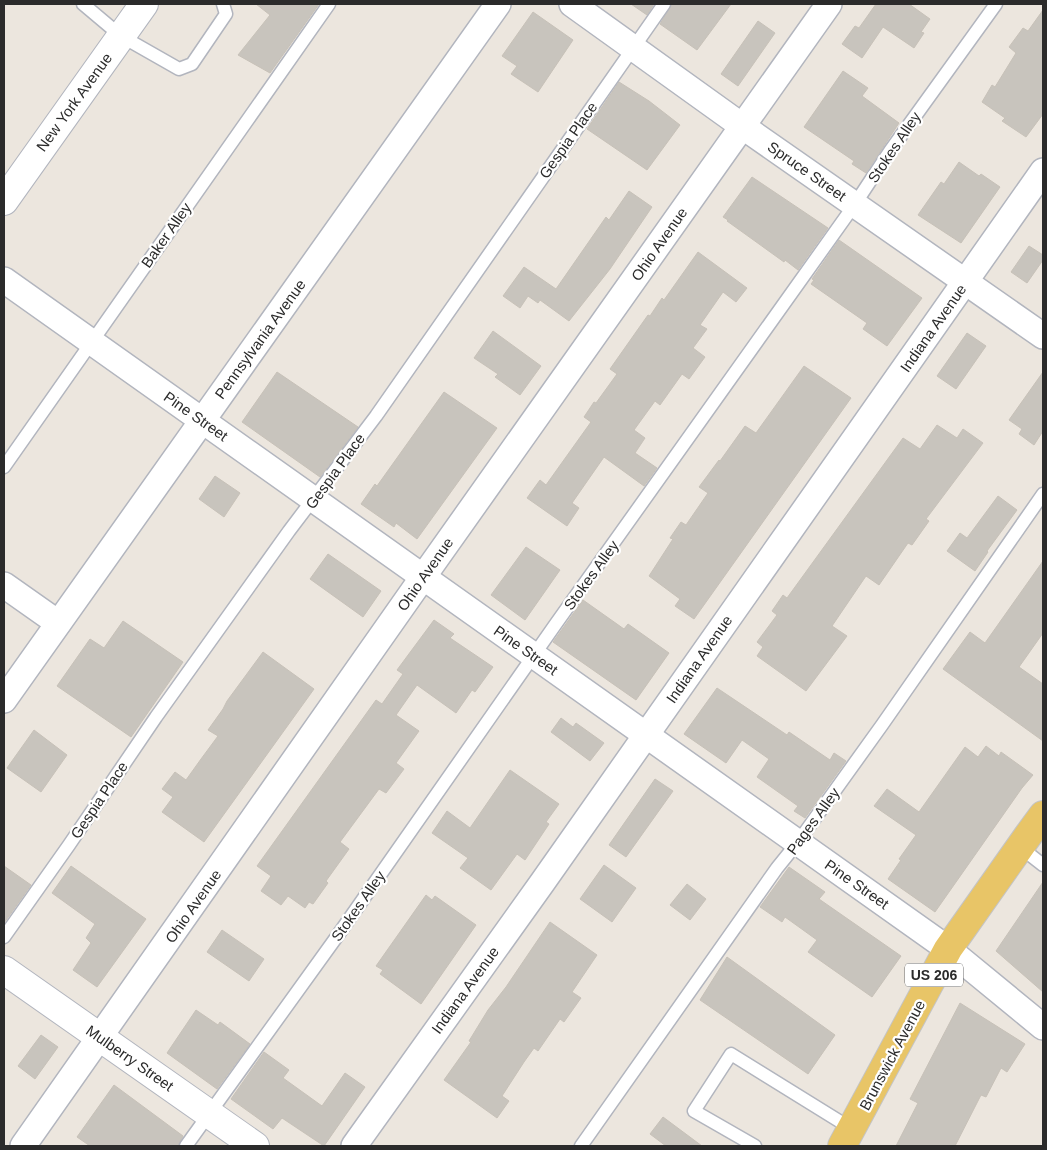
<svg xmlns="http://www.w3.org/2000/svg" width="1047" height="1150" font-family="Arial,sans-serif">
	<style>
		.building { fill: #c8c4bd; stroke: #c7c1b8 }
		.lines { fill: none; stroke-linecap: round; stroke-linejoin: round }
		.service-casing { stroke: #b2b5be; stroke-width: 15 }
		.minor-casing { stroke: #b2b5be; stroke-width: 28 }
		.tertiary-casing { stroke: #b2b5be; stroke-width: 30 }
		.primary-casing { stroke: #c4c4c4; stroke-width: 30 }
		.service { stroke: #fff; stroke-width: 12 }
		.minor { stroke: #fff; stroke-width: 25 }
		.tertiary { stroke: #fff; stroke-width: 28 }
		.primary { stroke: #e8c567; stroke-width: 28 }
		.labels { text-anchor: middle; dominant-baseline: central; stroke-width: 4.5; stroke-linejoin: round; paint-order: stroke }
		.shield { fill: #fff; stroke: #6b6b6b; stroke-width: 1 }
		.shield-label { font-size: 14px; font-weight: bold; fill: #2b2b2b }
		.street-label { font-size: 15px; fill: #2b2b2b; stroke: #fff }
	</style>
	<rect width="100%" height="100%" fill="#ece6de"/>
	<!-- building -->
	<g class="building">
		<path d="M 256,4 L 319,4 L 270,73 L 238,55 L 270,15 Z"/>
		<path d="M 631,4 L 654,4 L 647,15 Z"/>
		<path d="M 672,4 L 731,4 L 697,50 L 660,24 Z"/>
		<path d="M 876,4 L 909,4 L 930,19 L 921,32 L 924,33 L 914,48 L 883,27 L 862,58 L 842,44 L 855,26 L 859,28 Z"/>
		<path d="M 1043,10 L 1043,114 L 1026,137 L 1002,121 L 1005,118 L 982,102 L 992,85 L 995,87 L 1016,53 L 1009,47 L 1023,28 L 1028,31 Z"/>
		<path d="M 533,12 L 573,40 L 538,92 L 511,74 L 517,66 L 502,56 Z"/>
		<path d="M 758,21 L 775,33 L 738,86 L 721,74 Z"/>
		<path d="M 843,71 L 868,88 L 862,96 L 899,123 L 866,173 L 852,164 L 854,161 L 804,127 Z"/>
		<path d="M 619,82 L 649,101 L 680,125 L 647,170 L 587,129 Z"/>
		<path d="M 959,162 L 979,176 L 981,174 L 1000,187 L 961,243 L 918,215 L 941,182 L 944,184 Z"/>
		<path d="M 752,177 L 828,228 L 798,270 L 785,260 L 784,262 L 727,221 L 728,220 L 723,217 Z"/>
		<path d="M 629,191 L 652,207 L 610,269 L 569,321 L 540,300 L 538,303 L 528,296 L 520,308 L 503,296 L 524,267 L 556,289 L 606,217 L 609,220 Z"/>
		<path d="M 839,240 L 922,298 L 887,346 L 863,329 L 867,323 L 811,284 L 814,280 L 812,279 Z"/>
		<path d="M 1029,246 L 1043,255 L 1043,260 L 1027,283 L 1011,272 Z"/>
		<path d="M 698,252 L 747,288 L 736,302 L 723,292 L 700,325 L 707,329 L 693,348 L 705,357 L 689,379 L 682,374 L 660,405 L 655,401 L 634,430 L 645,438 L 635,453 L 657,468 L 644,486 L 604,457 L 572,503 L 579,508 L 567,526 L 527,498 L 540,480 L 546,485 L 591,422 L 584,417 L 594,402 L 596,403 L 617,374 L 610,369 L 648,315 L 650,316 L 662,298 L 664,300 Z"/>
		<path d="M 493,331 L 541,366 L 520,395 L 495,377 L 498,374 L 474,358 Z"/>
		<path d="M 967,333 L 986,346 L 956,389 L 937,376 Z"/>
		<path d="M 804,366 L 851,398 L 694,619 L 675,606 L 680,599 L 649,576 L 673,539 L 670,538 L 681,522 L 686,525 L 708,493 L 699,487 L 719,460 L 720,461 L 745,426 L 756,433 Z"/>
		<path d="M 277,372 L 358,427 L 320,477 L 242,422 Z"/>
		<path d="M 1043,372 L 1043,431 L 1034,445 L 1019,434 L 1022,429 L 1009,420 Z"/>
		<path d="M 444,392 L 497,428 L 417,539 L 396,523 L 394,527 L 361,504 L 375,484 L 377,486 Z"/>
		<path d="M 937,425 L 957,438 L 963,429 L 983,443 L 926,519 L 929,521 L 912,545 L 908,543 L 879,585 L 866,576 L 832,626 L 847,636 L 806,691 L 757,656 L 763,647 L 757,642 L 777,615 L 772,611 L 783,595 L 787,598 L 903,438 L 920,449 Z"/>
		<path d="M 215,476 L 240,493 L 224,517 L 199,499 Z"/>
		<path d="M 998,496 L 1017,510 L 987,551 L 988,552 L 975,571 L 947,551 L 960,533 L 967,538 Z"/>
		<path d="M 526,547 L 560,570 L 525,620 L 491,595 Z"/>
		<path d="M 328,554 L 381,591 L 363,617 L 310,579 Z"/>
		<path d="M 1043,561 L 1043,633 L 1019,667 L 1043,684 L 1043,741 L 943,669 L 970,632 L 985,643 Z"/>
		<path d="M 583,600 L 624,629 L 628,624 L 669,653 L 636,700 L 553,642 Z"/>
		<path d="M 434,620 L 454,634 L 450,638 L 493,667 L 475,692 L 472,690 L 456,713 L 417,685 L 396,715 L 419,731 L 396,763 L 404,769 L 386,793 L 379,789 L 340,842 L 349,849 L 326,881 L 328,883 L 313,904 L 309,902 L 305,908 L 288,896 L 281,905 L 261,891 L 271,876 L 257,866 L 376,700 L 382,704 L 403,674 L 397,670 Z"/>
		<path d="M 123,621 L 183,662 L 131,737 L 57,686 L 90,639 L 104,648 Z"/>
		<path d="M 263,652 L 314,689 L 204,842 L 162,812 L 173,797 L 162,789 L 175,772 L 186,780 L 201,759 L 218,736 L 208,730 L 223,709 L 227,701 Z"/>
		<path d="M 717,688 L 787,735 L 789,732 L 830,760 L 834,753 L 846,761 L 805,818 L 794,811 L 798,806 L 757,777 L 769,759 L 742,740 L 726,763 L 684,734 Z"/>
		<path d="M 561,718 L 573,727 L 576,723 L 604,743 L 590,761 L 551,732 Z"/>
		<path d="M 34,730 L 67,755 L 41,792 L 7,768 Z"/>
		<path d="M 986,746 L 999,756 L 1001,752 L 1033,775 L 1022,788 L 935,912 L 888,879 L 901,860 L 899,859 L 916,835 L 874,806 L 887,789 L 919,812 L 965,747 L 978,757 Z"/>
		<path d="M 510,770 L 559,804 L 546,822 L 549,824 L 525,860 L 517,854 L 491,890 L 460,868 L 468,858 L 432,833 L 447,811 L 470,828 Z"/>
		<path d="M 655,779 L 673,791 L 626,857 L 609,845 Z"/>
		<path d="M 604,865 L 636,888 L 612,922 L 580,899 Z"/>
		<path d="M 4,866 L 31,885 L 4,923 Z"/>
		<path d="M 71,866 L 146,919 L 97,987 L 73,970 L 91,943 L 86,938 L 95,924 L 52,893 Z"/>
		<path d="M 789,867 L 825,892 L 819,899 L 901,956 L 872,997 L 808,952 L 817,940 L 785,917 L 782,922 L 760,907 Z"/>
		<path d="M 1043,882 L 1043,992 L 996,951 Z"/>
		<path d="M 687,884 L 706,899 L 690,920 L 670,905 Z"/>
		<path d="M 426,895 L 432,900 L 435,896 L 476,925 L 421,1004 L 380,974 L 383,970 L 376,966 Z"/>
		<path d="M 550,922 L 597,955 L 572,992 L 581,998 L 564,1022 L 560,1019 L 538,1051 L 534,1048 L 524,1062 L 502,1096 L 509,1101 L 497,1118 L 444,1080 L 471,1042 L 469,1041 L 488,1010 L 506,987 Z"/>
		<path d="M 222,930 L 264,959 L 249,981 L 207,952 Z"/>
		<path d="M 727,957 L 835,1035 L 808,1074 L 700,1000 Z"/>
		<path d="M 960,1003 L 1025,1044 L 1007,1072 L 1001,1068 L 986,1097 L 981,1095 L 955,1146 L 896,1146 L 918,1103 L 910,1099 Z"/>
		<path d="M 196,1010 L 218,1025 L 220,1022 L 250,1044 L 217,1089 L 167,1053 Z"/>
		<path d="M 41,1035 L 58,1047 L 35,1079 L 18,1066 Z"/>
		<path d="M 264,1052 L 289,1070 L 283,1078 L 322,1106 L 345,1073 L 365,1087 L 324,1146 L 282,1118 L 273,1129 L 231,1099 Z"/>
		<path d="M 114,1085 L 183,1136 L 178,1146 L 90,1146 L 77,1137 Z"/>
		<path d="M 663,1117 L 702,1146 L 666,1146 L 650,1134 Z"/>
	</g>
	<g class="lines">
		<defs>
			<g id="service">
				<path d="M 83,4 L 121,36 L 179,69 L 192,64 L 226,14 L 223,4"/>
				<path d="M 4,467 L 329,4"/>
				<path d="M 1020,847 L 1043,865"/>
				<path d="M 4,937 L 69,845 L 156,717 L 289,531 L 376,416 L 664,4"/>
				<path d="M 186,1146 L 338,935 L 555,625 L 855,204 L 890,151 L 996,4"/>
				<path d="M 581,1146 L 777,868 L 798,842 L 882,725 L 1043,494"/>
				<path d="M 755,1146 L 694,1111 L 731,1054 L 852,1129"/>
			</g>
			<g id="minor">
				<path d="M 572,4 L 742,126 L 1043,336"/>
				<path d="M 4,280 L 948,949 L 1043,1027"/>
				<path d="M 4,585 L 58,623"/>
				<path d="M 4,700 L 498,4"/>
				<path d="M 23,1146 L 423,577 L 829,4"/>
				<path d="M 354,1146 L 542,883 L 1043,171"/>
			</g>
			<g id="tertiary">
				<path d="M 4,201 L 144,4"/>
				<path d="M 4,970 L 255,1146"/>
			</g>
			<path id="primary" d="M 842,1146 L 948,949 L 1027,837 L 1043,815"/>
		</defs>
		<!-- service casing -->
		<use href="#service" class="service-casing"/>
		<!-- minor casing -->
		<use href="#minor" class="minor-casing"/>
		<!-- tertiary casing -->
		<use href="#tertiary" class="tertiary-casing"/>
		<!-- primary casing -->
		<use href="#primary" class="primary-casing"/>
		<!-- service -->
		<use href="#service" class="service"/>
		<!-- minor -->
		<use href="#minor" class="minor"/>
		<!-- tertiary -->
		<use href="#tertiary" class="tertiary"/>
		<!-- primary -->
		<use href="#primary" class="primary"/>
	</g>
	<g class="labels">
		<!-- shield labels -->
		<rect class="shield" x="905" y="963.5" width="58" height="23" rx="4"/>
		<g class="shield-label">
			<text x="934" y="975">US 206</text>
		</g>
		<!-- street labels -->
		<g class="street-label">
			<text transform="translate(74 102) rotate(-54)">New York Avenue</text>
			<text transform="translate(568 140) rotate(-55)">Gespia Place</text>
			<text transform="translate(894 147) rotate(-56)">Stokes Alley</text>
			<text transform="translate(807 171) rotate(35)">Spruce Street</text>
			<text transform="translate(166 235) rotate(-55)">Baker Alley</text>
			<text transform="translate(659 244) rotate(-55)">Ohio Avenue</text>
			<text transform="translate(933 328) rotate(-55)">Indiana Avenue</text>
			<text transform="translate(260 339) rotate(-54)">Pennsylvania Avenue</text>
			<text transform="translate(196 416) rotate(35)">Pine Street</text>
			<text transform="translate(335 471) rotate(-54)">Gespia Place</text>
			<text transform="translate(425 574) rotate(-55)">Ohio Avenue</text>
			<text transform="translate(591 575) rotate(-54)">Stokes Alley</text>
			<text transform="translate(526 650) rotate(35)">Pine Street</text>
			<text transform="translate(699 659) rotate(-55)">Indiana Avenue</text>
			<text transform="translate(99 800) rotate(-56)">Gespia Place</text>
			<text transform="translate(813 821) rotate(-54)">Pages Alley</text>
			<text transform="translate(857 884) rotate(35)">Pine Street</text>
			<text transform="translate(193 906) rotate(-55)">Ohio Avenue</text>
			<text transform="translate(358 906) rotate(-55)">Stokes Alley</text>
			<text transform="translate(465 990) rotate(-54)">Indiana Avenue</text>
			<text transform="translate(892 1055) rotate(-62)">Brunswick Avenue</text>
			<text transform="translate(130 1058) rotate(35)">Mulberry Street</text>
		</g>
	</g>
	<!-- border -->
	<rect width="1047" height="1150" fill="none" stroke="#2b2b2b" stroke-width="10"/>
</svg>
